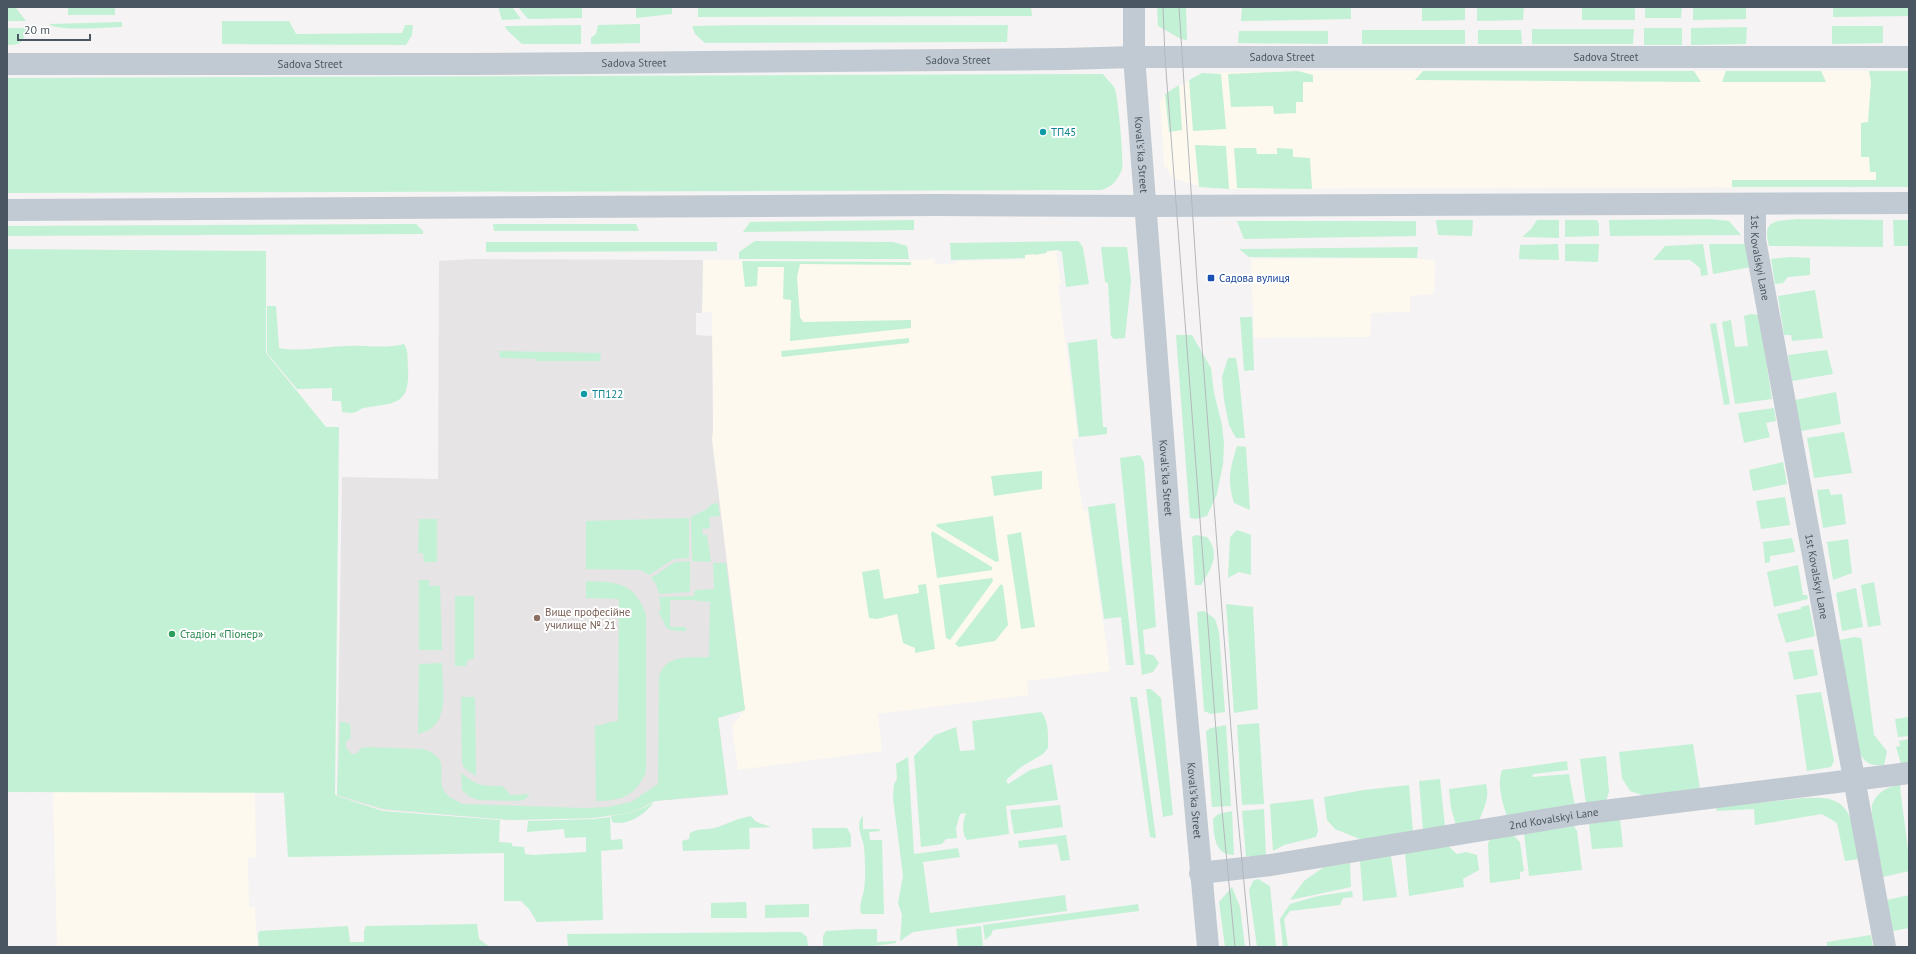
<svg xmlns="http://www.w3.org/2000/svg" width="1916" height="954" font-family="'PT Sans',sans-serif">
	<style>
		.commercial { fill: #fdf9ef }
		.education { fill: #e6e4e5 }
		.green { fill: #c3f1d5 }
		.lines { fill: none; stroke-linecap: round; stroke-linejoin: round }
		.minor { stroke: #c1cad2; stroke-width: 22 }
		.tertiary { stroke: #c1cad2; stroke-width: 22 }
		.tram { stroke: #b5b8bd; stroke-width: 1 }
		.culture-dot { fill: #0f9aa8; stroke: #fff; stroke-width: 1.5 }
		.transit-dot { fill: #1a4fb4; stroke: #fff; stroke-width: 1.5 }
		.education-dot { fill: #8d6e63; stroke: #fff; stroke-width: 1.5 }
		.leisure-dot { fill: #2e9e5b; stroke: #fff; stroke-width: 1.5 }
		.labels { text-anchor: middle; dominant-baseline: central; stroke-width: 4; stroke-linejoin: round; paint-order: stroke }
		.street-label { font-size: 11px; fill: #4a5661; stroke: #fff }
		.culture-label { font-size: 11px; fill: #0d838f; stroke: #fff; text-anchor: start }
		.transit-label { font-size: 11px; fill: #164399; stroke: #fff; text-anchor: start }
		.education-label { font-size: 11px; fill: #785e54; stroke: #fff; text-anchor: start }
		.leisure-label { font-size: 11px; fill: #27864d; stroke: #fff; text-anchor: start }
	</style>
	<rect width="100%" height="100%" fill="#f5f3f3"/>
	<!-- commercial -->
	<g class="commercial">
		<path d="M 1298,71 L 1869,71 L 1871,82 L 1868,123 L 1861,123 L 1861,157 L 1869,157 L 1876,172 L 1877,187 L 1229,189 L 1204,187 L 1174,179 L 1164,165 L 1160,101 L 1168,92 L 1202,73 Z"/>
		<path d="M 1056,251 L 1061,285 L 1058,286 L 1078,438 L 1072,440 L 1083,511 L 1087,510 L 1110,671 L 1027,681 L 1028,695 L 878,714 L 882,751 L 738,770 L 732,726 L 745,710 L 712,440 L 713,427 L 712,312 L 702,313 L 703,260 L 911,261 L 912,260 L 935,259 L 935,264 L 954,264 L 956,261 L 1025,260 L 1025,255 L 1046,254 L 1047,252 Z"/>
		<path d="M 1408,258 L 1435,260 L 1434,294 L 1410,296 L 1410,312 L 1371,313 L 1370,337 L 1254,338 L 1251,259 Z"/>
		<path d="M 255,791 L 256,857 L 248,858 L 249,907 L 255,907 L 256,932 L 258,947 L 57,947 L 53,792 Z"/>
	</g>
	<!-- education -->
	<path class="education" d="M 472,259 L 703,260 L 702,313 L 696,313 L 696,335 L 712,336 L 713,427 L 712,440 L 745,710 L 718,718 L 728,795 L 655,801 L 634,812 L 594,818 L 510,820 L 384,810 L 337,796 L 342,477 L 438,479 L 439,261 Z"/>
	<!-- green -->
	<g class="green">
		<path d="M 7,7 L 16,8 L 26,21 L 7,21 Z"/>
		<rect x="68" y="7" width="47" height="8"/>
		<path d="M 498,7 L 512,7 L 521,19 L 502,20 Z"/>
		<path d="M 518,7 L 582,7 L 582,18 L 528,19 Z"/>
		<path d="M 651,7 L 672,7 L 672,14 L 636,18 L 636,8 Z"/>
		<path d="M 698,7 L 1031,7 L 1032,16 L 698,17 Z"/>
		<path d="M 1157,7 L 1186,7 L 1187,40 L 1181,39 L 1158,26 Z"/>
		<path d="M 1242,7 L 1351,7 L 1351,19 L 1241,21 Z"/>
		<path d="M 1422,7 L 1465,7 L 1465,20 L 1422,21 Z"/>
		<path d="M 1477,7 L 1524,7 L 1523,20 L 1477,21 Z"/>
		<rect x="1582" y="7" width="53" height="13"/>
		<path d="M 1645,7 L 1682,8 L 1681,18 L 1645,18 Z"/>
		<path d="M 1693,7 L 1746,7 L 1746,19 L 1693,20 Z"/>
		<path d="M 1833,7 L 1909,7 L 1909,16 L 1833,17 Z"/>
		<path d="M 222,21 L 289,21 L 296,34 L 402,33 L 405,25 L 413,25 L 412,35 L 406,45 L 222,44 Z"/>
		<path d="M 122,22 L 122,27 C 108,27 58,32 49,24 Z"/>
		<path d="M 640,24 L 640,43 L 591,44 L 591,38 L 596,34 L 598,25 Z"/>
		<path d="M 581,25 L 581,44 L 522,44 L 506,29 L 505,26 Z"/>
		<path d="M 747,25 L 1008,25 L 1007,42 L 705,43 L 695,34 L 692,26 Z"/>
		<path d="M 1832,26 L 1883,26 L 1883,43 L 1832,44 Z"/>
		<path d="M 1747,27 L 1746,44 L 1691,45 L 1691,28 Z"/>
		<path d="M 7,28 L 27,28 C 23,42 22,45 7,45 Z"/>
		<rect x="1644" y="28" width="38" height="17"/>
		<path d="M 1532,29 L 1634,29 L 1633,44 L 1532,44 Z"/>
		<rect x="1362" y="30" width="103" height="14"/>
		<path d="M 1478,30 L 1521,30 L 1522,44 L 1478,44 Z"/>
		<path d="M 1239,31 L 1328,31 L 1328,44 L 1238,43 Z"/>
		<path d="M 1298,71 L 1313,75 L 1313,82 L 1303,82 L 1303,102 L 1296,102 L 1296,113 L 1274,114 L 1273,106 L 1231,107 L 1228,74 Z"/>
		<path d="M 1423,71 L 1694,71 L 1701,82 L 1415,80 Z"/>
		<path d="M 1726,71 L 1821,71 L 1826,82 L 1722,82 Z"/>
		<path d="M 1869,71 L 1909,71 L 1909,187 L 1732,187 L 1732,180 L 1876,180 L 1876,172 L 1870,172 L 1869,157 L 1861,157 L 1861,123 L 1868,122 L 1871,82 Z"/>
		<path d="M 1202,73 L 1221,74 L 1226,129 L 1193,131 L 1189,80 Z"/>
		<path d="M 1103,74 C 1106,79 1113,84 1115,89 C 1118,97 1124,162 1122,169 C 1118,180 1112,187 1101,190 L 7,193 L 7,78 Z"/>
		<path d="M 1179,85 L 1182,130 L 1169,132 L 1165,94 Z"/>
		<path d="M 1195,145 L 1226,146 L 1229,189 L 1199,187 Z"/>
		<path d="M 1234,148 L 1256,148 L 1257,154 L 1277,154 L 1277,148 L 1293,149 L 1293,157 L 1310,158 L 1312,189 L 1237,188 Z"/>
		<path d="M 1709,219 L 1729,221 L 1741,235 L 1610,236 L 1609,220 Z"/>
		<path d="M 1797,219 L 1883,220 L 1883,247 L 1769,246 C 1762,220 1774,221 1797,219 Z"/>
		<path d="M 914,220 L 914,230 L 743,232 L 750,222 Z"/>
		<path d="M 1436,220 L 1473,220 L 1472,236 L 1438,235 Z"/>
		<path d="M 1537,220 L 1559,220 L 1559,238 L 1522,237 L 1531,229 Z"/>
		<path d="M 1565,220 L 1597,220 L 1599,224 L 1599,236 L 1565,237 Z"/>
		<path d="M 1893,220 L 1909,220 L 1909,246 L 1894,246 Z"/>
		<path d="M 1237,221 L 1416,221 L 1416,236 L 1244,239 Z"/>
		<path d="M 416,224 L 423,231 L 423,234 L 7,236 L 7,226 Z"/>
		<path d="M 493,224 L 636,224 L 639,231 L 494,231 Z"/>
		<path d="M 755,241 L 893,242 L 907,246 L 909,259 L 739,259 L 739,252 Z"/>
		<path d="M 1078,241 L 1081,244 L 1083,248 L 1089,284 L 1066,287 L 1062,252 L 1058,250 L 1047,251 L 1046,253 L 1034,255 L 1034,254 L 1025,255 L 1025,258 L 951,260 L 950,243 Z"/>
		<path d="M 486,242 L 717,242 L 717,251 L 486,252 Z"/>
		<path d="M 1558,244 L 1559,260 L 1519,259 L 1520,245 Z"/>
		<path d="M 1565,244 L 1599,244 L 1598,262 L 1565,261 Z"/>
		<path d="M 1703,244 L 1708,275 L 1701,276 L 1700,268 L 1690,260 L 1653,260 L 1665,246 Z"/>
		<path d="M 1709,244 L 1746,244 L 1751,267 L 1713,274 Z"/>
		<path d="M 1101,247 L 1127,247 L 1131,281 L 1125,338 L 1114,339 L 1111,336 L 1108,283 L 1105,282 Z"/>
		<path d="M 1418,247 L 1417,258 L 1249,257 L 1239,249 Z"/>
		<path d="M 7,249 L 266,251 L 266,353 L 326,427 L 339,427 L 335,794 L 337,796 L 383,811 L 500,820 L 499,842 L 512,843 L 512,846 L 524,847 L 525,854 L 533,855 L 586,852 L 586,837 L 565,838 L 564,829 L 527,832 L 528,821 L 594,819 L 610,817 L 611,840 L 622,839 L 623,849 L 601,851 L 603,920 L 537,922 L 529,909 L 521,901 L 504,901 L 504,853 L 288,857 L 284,793 L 320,793 L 7,792 Z"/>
		<path d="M 1790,257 L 1810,258 L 1810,275 L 1788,277 L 1783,283 L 1775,284 L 1771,259 Z"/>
		<path d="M 742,261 L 911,262 L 911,265 L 800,264 L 797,277 L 800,317 L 803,322 L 911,320 L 911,328 L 790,341 L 791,300 L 783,299 L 784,267 L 758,267 L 757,286 L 745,287 Z"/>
		<path d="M 1815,290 L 1823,338 L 1792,341 L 1791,335 L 1784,335 L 1778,296 Z"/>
		<path d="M 267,306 L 276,306 L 279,348 C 301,352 322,347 345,346 C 364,345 385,349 404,344 C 409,351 407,359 408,368 C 410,407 394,402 364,408 C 361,408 359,411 356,412 C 351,414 347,412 342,412 L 341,401 L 332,401 L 332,388 L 297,389 L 267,353 Z"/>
		<path d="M 1751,314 L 1759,315 L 1772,399 L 1735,404 L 1722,322 L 1731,320 L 1735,347 L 1748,346 L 1744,316 Z"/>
		<path d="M 1240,317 L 1252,317 L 1254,370 L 1244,371 Z"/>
		<path d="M 1716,323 L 1730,404 L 1724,405 L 1710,324 Z"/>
		<path d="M 1176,335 L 1192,335 L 1211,368 L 1214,393 L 1222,425 L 1224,444 L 1223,464 L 1217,494 L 1207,516 L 1196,519 L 1190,518 Z"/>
		<path d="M 909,338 L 909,343 L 782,357 L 781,351 Z"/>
		<path d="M 1097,339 L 1103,427 L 1107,427 L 1107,434 L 1079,437 L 1068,343 Z"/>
		<path d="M 1827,350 L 1833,374 L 1792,381 L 1788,355 Z"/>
		<path d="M 499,351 L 601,353 L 600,361 L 536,361 L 536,359 L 500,358 Z"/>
		<path d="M 1228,358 L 1236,358 L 1239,377 L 1245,438 L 1236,438 L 1229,425 L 1224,400 L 1222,377 Z"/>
		<path d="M 1836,392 L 1841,424 L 1801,431 L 1795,400 Z"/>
		<path d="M 1774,408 L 1776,421 L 1766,423 L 1770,437 L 1744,443 L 1738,413 Z"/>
		<path d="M 1844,432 L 1852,473 L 1814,478 L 1807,438 Z"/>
		<path d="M 1237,446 L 1246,447 L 1250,510 L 1234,503 C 1227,478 1230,470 1237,446 Z"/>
		<path d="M 1140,455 L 1144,463 L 1156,627 L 1143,630 L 1145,654 L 1153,655 L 1159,663 L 1153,672 L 1142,675 L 1120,458 Z"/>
		<path d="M 1783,462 L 1787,484 L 1753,491 L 1749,470 Z"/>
		<path d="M 1042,471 L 1042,489 L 994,496 L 991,476 Z"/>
		<path d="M 1829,489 L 1831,495 L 1842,494 L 1846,524 L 1823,528 L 1817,490 Z"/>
		<path d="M 1785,497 L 1790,525 L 1761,529 L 1756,501 Z"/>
		<path d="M 718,503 L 720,516 L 709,517 L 710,528 L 702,529 L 703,535 L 707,535 L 711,562 L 692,561 L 691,517 L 707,509 L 712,504 Z"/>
		<path d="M 1115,503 L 1134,665 L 1126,665 L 1121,617 L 1104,619 L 1088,507 Z"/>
		<path d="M 993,516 L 999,561 L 996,562 L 936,526 L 937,524 Z"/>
		<path d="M 689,518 L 689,558 L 674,559 L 649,575 L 641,570 L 586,569 L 586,521 Z"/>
		<path d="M 419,519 L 437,519 L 437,562 L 424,562 L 423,553 L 418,553 Z"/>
		<path d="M 1237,530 L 1251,535 L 1251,575 L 1239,572 L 1228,578 L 1230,537 Z"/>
		<path d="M 932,531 L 992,567 L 992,570 L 937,578 L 931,534 Z"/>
		<path d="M 1021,532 L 1035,627 L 1021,629 L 1007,535 Z"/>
		<path d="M 1196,535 L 1207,537 C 1221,555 1211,569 1201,585 L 1195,585 L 1192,537 Z"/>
		<path d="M 1792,538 L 1795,552 L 1770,556 L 1770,562 L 1765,563 L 1763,542 Z"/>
		<path d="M 1848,539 L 1852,573 L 1833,580 L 1827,542 Z"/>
		<path d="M 690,561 L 690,592 L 659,594 L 656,584 L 651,578 L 675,562 Z"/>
		<path d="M 713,563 L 726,563 L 745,710 L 718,718 L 728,794 L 655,801 L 633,812 L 593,818 L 510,820 L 384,809 L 337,795 L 340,722 L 346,722 L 347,724 L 350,723 L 351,738 L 346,742 L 346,747 L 351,754 L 356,754 L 361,748 L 366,747 L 423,749 C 453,759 435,774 444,791 C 448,797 456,800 462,804 L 585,808 L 608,807 L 631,802 L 658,784 L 659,676 C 667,653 690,658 709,657 L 710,602 L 691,600 L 670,600 L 670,627 L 686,627 L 686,631 C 658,631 670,626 658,613 L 661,610 L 659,597 L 694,596 L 695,590 L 714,589 Z"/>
		<path d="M 1798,565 L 1803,595 L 1807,595 L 1808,599 L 1774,607 L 1767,572 Z"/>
		<path d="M 879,569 L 884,599 L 919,593 L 918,585 L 926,584 L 935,649 L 915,653 L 915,648 L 903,643 L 897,614 L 877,619 L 869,618 L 862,572 Z"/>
		<path d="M 992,578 L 993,581 L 950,640 L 946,638 L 939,585 Z"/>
		<path d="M 419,580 L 429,580 L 429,586 L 440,586 L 442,650 L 419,650 Z"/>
		<path d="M 586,581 C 617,582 635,582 646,615 L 646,772 C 636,796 621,801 596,801 L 595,736 L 595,725 C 604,726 609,721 618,721 L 619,599 L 586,598 Z"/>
		<path d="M 1874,582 L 1881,625 L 1868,627 L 1861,585 Z"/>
		<path d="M 1001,584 L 1003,586 L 1008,625 L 995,641 L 959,647 L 955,644 Z"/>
		<path d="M 1856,588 L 1863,627 L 1842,631 L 1836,593 Z"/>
		<path d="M 455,596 L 474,596 L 474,658 L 467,661 L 466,666 L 455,666 Z"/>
		<path d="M 1226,604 L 1253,607 L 1258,709 L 1234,713 Z"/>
		<path d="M 1809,605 L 1815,636 L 1786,643 L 1777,614 L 1801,609 L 1801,607 Z"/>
		<path d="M 1204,611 L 1215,619 L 1219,632 L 1225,712 L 1211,714 L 1204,711 L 1197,612 Z"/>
		<path d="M 1854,637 L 1861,638 L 1862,642 L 1874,735 L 1887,751 L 1884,765 C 1872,766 1865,764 1860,753 L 1839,640 Z"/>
		<path d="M 1813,649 L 1818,675 L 1794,680 L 1788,652 Z"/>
		<path d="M 442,663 C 442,689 452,727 418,734 L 419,664 Z"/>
		<path d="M 1146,689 L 1151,689 L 1161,698 L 1173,815 L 1163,817 Z"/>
		<path d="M 1821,692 L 1834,761 L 1831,767 L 1807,771 L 1796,695 Z"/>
		<path d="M 461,697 L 475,697 L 476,776 L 464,768 L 462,763 Z"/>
		<path d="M 1130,697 L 1137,697 L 1156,838 L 1150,837 Z"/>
		<path d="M 1041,712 C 1049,719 1048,738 1048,748 L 1043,754 L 1021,767 L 1006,780 L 1008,784 L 1030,770 L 1052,764 L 1058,800 L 1006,806 L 1009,834 L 967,840 C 961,832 963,822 966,813 L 960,814 L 956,828 L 957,838 L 946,839 L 942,844 L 921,847 L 914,756 L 935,735 L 956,727 L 960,751 L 975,750 L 972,721 Z"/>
		<path d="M 1909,717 L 1909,736 L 1898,737 L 1895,719 Z"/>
		<path d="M 1259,723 L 1264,804 L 1242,805 L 1237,725 Z"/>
		<path d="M 1226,725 L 1231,806 L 1212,807 L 1206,731 L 1211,728 Z"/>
		<path d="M 1909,739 L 1909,763 L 1901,764 L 1896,747 L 1900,746 L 1899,741 Z"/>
		<path d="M 1693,744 L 1700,789 L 1645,796 L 1630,791 L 1622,778 L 1619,752 Z"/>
		<path d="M 1606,756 L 1609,792 L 1606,801 L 1586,804 L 1580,759 Z"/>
		<path d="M 908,757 L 914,854 L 958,848 L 960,857 L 923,862 L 930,913 L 1065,895 L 1067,911 L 913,932 L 900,941 L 902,915 L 898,903 L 903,876 L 893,798 L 894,784 L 897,779 L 896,764 Z"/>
		<path d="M 1567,761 L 1568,770 L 1533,774 L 1532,777 L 1569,774 L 1575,806 L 1507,816 C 1502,802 1497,784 1502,770 Z"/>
		<path d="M 461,773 C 478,786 480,786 502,786 L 511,795 L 530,794 L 524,800 L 517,801 L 478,800 L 470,797 L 462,790 Z"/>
		<path d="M 1440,779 L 1445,827 L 1423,830 L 1419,781 Z"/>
		<path d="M 1486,784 C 1490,797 1484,808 1479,821 L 1456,825 L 1451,808 L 1449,789 Z"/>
		<path d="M 1900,784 C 1902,813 1909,842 1909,871 L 1883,877 C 1881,864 1870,815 1872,805 C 1876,792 1888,787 1900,784 Z"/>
		<path d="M 1409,785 L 1413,832 L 1362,840 L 1335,829 L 1327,820 L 1324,797 L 1364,790 Z"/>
		<path d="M 1804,798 C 1813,798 1824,797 1832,800 C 1855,806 1855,841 1859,859 L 1845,861 L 1837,823 L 1822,814 L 1755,825 L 1754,809 L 1717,811 L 1716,807 Z"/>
		<path d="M 1313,799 L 1318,831 L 1316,837 L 1284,845 L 1273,851 L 1270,804 Z"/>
		<path d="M 653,803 C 646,814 626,827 612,822 L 611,816 L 634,812 Z"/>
		<path d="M 1060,805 L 1063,827 L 1014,834 L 1010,810 Z"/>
		<path d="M 1264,809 L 1266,856 L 1246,856 L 1242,811 Z"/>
		<path d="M 1232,811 L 1234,855 C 1214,855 1214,835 1213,819 L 1218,814 Z"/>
		<path d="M 751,816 C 757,825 763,823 771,827 L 749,828 L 750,849 L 683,851 L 682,841 L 689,839 L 690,833 C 697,828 707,830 715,828 C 727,824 738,818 751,816 Z"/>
		<path d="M 863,816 L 863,829 L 879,829 L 880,831 L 869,832 L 870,840 L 882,840 L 884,914 L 861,914 C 859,903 862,900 864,890 C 866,876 865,860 864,846 C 862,836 855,824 863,816 Z"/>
		<path d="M 1620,819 L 1623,847 L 1592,849 L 1589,824 Z"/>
		<path d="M 1574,826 L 1577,831 L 1582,870 L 1529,876 L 1524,833 Z"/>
		<path d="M 812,828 L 847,828 L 851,835 L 851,847 L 813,849 Z"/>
		<path d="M 1066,835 L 1070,860 L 1061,861 L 1057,844 L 1019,848 L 1018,841 Z"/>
		<path d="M 1513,835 L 1520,842 L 1524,871 L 1520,872 L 1520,879 L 1490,883 L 1488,844 L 1490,839 Z"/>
		<path d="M 1448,846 L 1457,854 L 1466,852 L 1477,855 L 1479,870 L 1463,879 L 1464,887 L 1409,896 L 1405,853 Z"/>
		<path d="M 1391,856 L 1397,897 L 1363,901 L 1360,861 Z"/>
		<path d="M 1350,863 L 1351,887 L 1290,900 L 1304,881 L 1324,867 Z"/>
		<path d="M 1258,879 L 1270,886 L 1276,947 L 1257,947 L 1249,890 L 1253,881 Z"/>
		<path d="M 1232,887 L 1240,907 L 1245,947 L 1225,947 L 1219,902 Z"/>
		<path d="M 1352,891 L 1353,897 L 1343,898 L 1340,905 L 1290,911 L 1284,919 L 1288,947 L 1283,947 L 1280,919 L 1290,904 L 1318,896 Z"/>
		<path d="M 1909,895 L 1909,928 L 1893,931 L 1887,900 Z"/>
		<path d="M 746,902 L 747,918 L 711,918 L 711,903 Z"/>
		<path d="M 809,904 L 809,917 L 765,918 L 765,905 Z"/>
		<path d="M 1138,904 L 1139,911 L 993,930 L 991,935 L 985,940 L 983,925 Z"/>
		<path d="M 477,924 L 479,939 L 490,947 L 259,947 L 258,936 L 259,931 L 348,926 L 350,942 L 364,942 L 364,931 L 366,926 Z"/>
		<path d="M 981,926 L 983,947 L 958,947 L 956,929 Z"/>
		<path d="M 860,929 L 877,929 L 877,942 L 896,941 L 896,943 L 867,947 L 810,947 L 823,946 L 823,936 L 826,931 Z"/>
		<path d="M 801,932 L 807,937 L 808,947 L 568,947 L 567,934 Z"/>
		<path d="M 1871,935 L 1873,947 L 1827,947 L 1827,942 Z"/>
	</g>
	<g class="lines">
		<!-- minor -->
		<g class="minor">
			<path id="s1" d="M 1134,57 L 1909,57"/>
			<path id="s2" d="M 1755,205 L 1755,240 L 1885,947"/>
			<path d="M 1145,206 L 1909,203"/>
			<path id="s3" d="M 1200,873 L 1271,865 L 1580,814 L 1909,773"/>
		</g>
		<!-- tertiary -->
		<g class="tertiary">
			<path id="s4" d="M 1134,7 L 1134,57 L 1170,529 L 1208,947"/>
			<path id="s5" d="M 7,64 L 474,64 L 1065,59 L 1134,57"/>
			<path d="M 7,210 L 937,205 L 1145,206"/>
		</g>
		<!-- tram -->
		<g class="tram">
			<path d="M 1163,7 L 1165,57 L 1222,810 L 1235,947"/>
			<path d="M 1179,7 L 1197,281 L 1237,808 L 1250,947"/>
		</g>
	</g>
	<!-- markers -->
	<g class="culture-dot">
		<circle cx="1043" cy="132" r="4"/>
		<circle cx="584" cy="394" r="4"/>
	</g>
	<rect class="transit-dot" x="1207" y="274" width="8" height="8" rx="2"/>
	<circle class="education-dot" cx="537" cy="618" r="4"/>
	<circle class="leisure-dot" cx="172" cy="634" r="4"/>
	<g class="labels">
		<!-- street labels -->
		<g class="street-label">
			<text stroke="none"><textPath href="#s1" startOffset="148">Sadova Street</textPath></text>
			<text stroke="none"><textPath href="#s1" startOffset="472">Sadova Street</textPath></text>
			<text stroke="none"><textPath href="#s5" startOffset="951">Sadova Street</textPath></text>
			<text stroke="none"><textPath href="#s5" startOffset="627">Sadova Street</textPath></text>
			<text stroke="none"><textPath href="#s5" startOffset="303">Sadova Street</textPath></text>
			<text stroke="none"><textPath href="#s4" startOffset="148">Koval's'ka Street</textPath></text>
			<text stroke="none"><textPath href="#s2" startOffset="53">1st Kovalskyi Lane</textPath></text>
			<text stroke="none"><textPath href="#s4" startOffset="472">Koval's'ka Street</textPath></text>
			<text stroke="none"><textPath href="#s2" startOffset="377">1st Kovalskyi Lane</textPath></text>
			<text stroke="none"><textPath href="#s4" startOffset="796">Koval's'ka Street</textPath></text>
			<text stroke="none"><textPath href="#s3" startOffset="358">2nd Kovalskyi Lane</textPath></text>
		</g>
		<!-- culture labels -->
		<g class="culture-label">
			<text x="1051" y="132">ТП45</text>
			<text x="592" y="394">ТП122</text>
		</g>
		<!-- transit labels -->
		<g class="transit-label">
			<text x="1219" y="278">Садова вулиця</text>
		</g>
		<!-- education labels -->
		<g class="education-label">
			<text x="545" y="612">Вище професійне<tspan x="545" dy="13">училище № 21</tspan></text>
		</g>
		<!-- leisure labels -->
		<g class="leisure-label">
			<text x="180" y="634">Стадіон «Піонер»</text>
		</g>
	</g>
	<!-- border -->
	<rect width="1916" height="954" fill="none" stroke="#4a5661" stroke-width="16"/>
	<!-- scale -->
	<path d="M18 34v6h72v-6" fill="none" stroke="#4a5661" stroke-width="2"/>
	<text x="24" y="34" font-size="12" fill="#4a5661" stroke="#ffffff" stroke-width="3" paint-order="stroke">20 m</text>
</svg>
